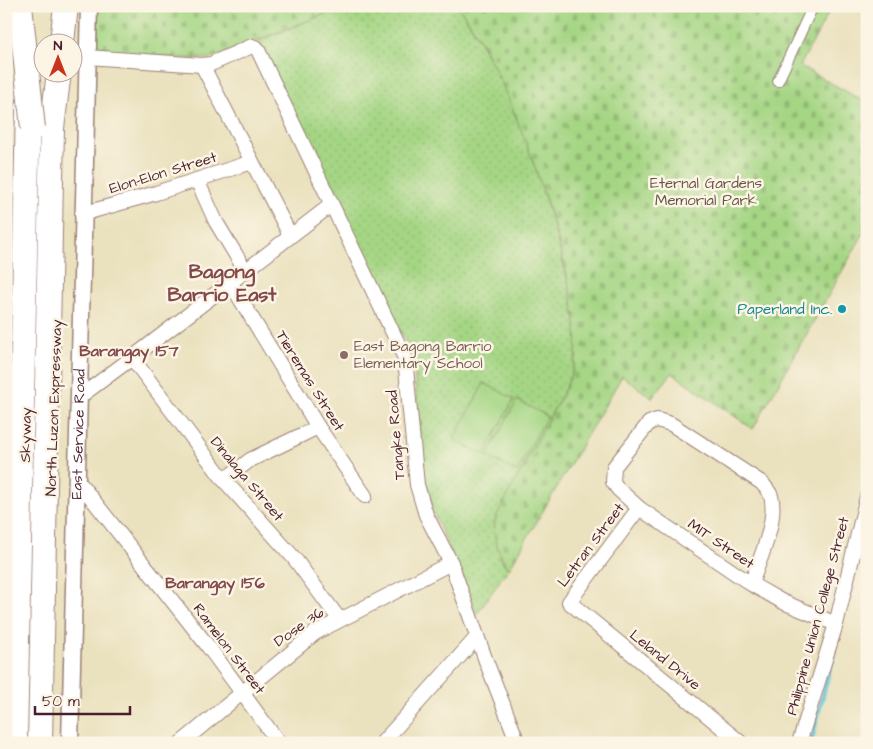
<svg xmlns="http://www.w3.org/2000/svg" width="873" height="749" font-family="'Architects Daughter',sans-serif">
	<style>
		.green { fill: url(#green-dots); stroke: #787a58 }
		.cemetery { fill: url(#cemetery-stones); stroke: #787a58 }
		.pitch { fill: #a5d684; stroke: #787a58 }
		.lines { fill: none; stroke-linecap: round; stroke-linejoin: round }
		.stream { stroke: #5bc4d8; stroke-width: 4 }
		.pedestrian-casing { stroke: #9a8074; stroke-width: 12 }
		.minor-casing { stroke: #9a8074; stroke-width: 16 }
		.tertiary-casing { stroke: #9a8074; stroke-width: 19 }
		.motorway-casing { stroke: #9a8074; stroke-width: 26 }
		.pedestrian { stroke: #fff; stroke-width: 10 }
		.minor { stroke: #fff; stroke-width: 14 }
		.tertiary { stroke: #fff; stroke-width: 16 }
		.motorway { stroke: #fff; stroke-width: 24 }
		.motorway-bridge-casing { stroke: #9a8074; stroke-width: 26; stroke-linecap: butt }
		.motorway-bridge { stroke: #fff; stroke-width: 24 }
		.culture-dot { fill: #0f9aa8; stroke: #fcf5e5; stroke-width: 2 }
		.education-dot { fill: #8d6e63; stroke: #fcf5e5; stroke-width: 2 }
		.labels { text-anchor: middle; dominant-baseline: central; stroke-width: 5; stroke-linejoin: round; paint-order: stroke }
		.street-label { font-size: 15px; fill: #4a1f2b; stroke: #fcf5e5 }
		.park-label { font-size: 15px; fill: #655646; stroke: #fcf5e5 }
		.culture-label { font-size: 15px; fill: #0d838f; stroke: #fcf5e5; text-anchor: end }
		.education-label { font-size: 15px; fill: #785e54; stroke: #fcf5e5; text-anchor: start }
		.neighbourhood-label { font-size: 16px; font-weight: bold; fill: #82484b; stroke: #fcf5e5 }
		.district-label { font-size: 20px; font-weight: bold; fill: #82484b; stroke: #fcf5e5 }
	</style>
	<defs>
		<pattern id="green-dots" width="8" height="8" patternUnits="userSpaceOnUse" patternTransform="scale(1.25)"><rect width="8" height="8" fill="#a5d684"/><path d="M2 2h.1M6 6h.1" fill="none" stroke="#90b772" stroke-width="1.8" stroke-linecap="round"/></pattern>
		<pattern id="cemetery-stones" width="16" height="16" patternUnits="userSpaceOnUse" patternTransform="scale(1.25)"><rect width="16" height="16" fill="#a5d684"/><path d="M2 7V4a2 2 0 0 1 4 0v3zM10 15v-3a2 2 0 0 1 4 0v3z" fill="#90b772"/></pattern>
	</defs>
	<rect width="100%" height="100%" fill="#fcf5e5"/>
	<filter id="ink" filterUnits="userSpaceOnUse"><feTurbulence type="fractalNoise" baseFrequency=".02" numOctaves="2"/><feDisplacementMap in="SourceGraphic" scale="10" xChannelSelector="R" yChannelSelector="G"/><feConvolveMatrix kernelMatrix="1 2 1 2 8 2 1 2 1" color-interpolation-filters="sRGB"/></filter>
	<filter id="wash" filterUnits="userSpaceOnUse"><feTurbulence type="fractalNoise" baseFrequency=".0096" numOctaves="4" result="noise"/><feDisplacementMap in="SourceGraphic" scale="20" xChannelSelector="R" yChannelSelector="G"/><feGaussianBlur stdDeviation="1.12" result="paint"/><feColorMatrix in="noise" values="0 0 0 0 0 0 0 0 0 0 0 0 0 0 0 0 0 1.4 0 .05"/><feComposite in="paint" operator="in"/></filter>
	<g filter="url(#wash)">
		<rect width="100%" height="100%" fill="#eae1be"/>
		<!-- green -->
		<path class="green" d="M 345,6 L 457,6 L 461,10 C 511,86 542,178 564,266 C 571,294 581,326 576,355 C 572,386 551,410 539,438 C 523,476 513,518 500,557 L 508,569 L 477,614 L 432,509 L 422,461 L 413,356 L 333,202 L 258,41 Z"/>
		<!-- cemetery -->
		<g class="cemetery">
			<path d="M 98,6 L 345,6 L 212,58 L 194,59 L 96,52 Z"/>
			<path d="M 457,6 L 832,6 L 800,66 L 867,103 L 867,227 L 753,429 L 672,373 L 652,398 L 622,376 L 509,569 C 498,553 491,536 496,517 C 513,485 531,453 548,420 C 559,400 574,378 576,354 C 584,285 504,58 457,6 Z"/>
		</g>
		<!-- pitch -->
		<g class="pitch">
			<path d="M 484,383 L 514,399 L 484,455 L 454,439 Z"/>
			<path d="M 517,400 L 547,416 L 517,472 L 487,456 Z"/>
		</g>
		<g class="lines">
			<!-- stream -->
			<g class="stream">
				<path d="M 860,555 L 867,531"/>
				<path d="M 811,743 L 833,656"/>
			</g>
		</g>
	</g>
	<g filter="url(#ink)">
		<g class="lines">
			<defs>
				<path id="pedestrian" d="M 778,81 L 813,6"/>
				<g id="minor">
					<path d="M 87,57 L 202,65 L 211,64 L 252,46 L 257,48 L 405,358 L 417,485 L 426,515 L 451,563 L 486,661 L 518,743"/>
					<path d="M 202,65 L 290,235"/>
					<path d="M 197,180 L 216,222 L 245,270"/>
					<path d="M 82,214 L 156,193 L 252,162"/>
					<path d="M 230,282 L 318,427 L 365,496"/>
					<path d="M 132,358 L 224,480 L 294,558 L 339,619"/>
					<path d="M 78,398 L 132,358 L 331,205"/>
					<path d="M 224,480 L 250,460 L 318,427"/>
					<path d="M 78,481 L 207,645 L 279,743"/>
					<path d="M 639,508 L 569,602 L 741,743"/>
					<path d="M 751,584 C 759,562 778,519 771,496 C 769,491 765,487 762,483 L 671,424 L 657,420 L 649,423 L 614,467 L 613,482 L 618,489 L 639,508 L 751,584 L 783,602 L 836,624"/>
					<path d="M 181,743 L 315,633 L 451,563"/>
					<path d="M 382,743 L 477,637"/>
					<path d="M 799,743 L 836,624 L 867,497"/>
				</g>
				<g id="tertiary">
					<path id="s1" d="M 70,743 L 89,6"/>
				</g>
				<g id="motorway">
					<path d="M 15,743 L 28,105"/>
					<path d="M 40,743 L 52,128 L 59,72"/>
				</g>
			</defs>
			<!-- pedestrian casing -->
			<use href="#pedestrian" class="pedestrian-casing"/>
			<!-- minor casing -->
			<use href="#minor" class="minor-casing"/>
			<!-- tertiary casing -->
			<use href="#tertiary" class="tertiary-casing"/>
			<!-- motorway casing -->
			<use href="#motorway" class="motorway-casing"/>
			<!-- pedestrian -->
			<use href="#pedestrian" class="pedestrian"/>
			<!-- minor -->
			<use href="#minor" class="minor"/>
			<!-- tertiary -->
			<use href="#tertiary" class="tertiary"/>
			<!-- motorway -->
			<use href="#motorway" class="motorway"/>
			<defs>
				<g id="motorway-bridge">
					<path d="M 20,6 L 33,128"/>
					<path d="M 62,42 L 66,6"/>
				</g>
			</defs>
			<!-- motorway-bridge casing -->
			<use href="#motorway-bridge" class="motorway-bridge-casing"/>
			<!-- motorway-bridge -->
			<use href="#motorway-bridge" class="motorway-bridge"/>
		</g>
	</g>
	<!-- markers -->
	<circle class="culture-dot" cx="842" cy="309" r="5"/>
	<circle class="education-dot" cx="344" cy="355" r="5"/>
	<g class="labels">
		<!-- street labels -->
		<g class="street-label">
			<text transform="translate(163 173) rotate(-17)">Elon-Elon Street</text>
			<text transform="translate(310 381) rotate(58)">Tieremas Street</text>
			<text transform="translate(54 408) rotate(-88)">North Luzon Expressway</text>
			<text stroke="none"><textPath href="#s1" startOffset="309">East Service Road</textPath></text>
			<text transform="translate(26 435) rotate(-89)">Skyway</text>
			<text transform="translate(396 435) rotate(-95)">Tangke Road</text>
			<text transform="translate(247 479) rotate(50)">Dinalaga Street</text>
			<text transform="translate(721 544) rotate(34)">MIT Street</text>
			<text transform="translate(591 545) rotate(-53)">Letran Street</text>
			<text transform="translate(818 616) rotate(-75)">Philippine Union College Street</text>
			<text transform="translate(299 627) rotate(-35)">Dose 36</text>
			<text transform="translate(229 649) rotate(53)">Ramelon Street</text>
			<text transform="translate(665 660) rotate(39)">Leland Drive</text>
		</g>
		<!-- park labels -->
		<g class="park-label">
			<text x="706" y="183">Eternal Gardens<tspan x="706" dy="17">Memorial Park</tspan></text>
		</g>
		<!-- culture labels -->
		<g class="culture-label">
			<text x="832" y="309">Paperland Inc.</text>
		</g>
		<!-- education labels -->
		<g class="education-label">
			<text x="354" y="346">East Bagong Barrio<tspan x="354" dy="17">Elementary School</tspan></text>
		</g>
		<!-- neighbourhood labels -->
		<g class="neighbourhood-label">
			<text x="129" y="351">Barangay 157</text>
			<text x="215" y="583">Barangay 156</text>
		</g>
		<!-- district labels -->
		<g class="district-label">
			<text x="222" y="272">Bagong<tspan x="222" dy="23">Barrio East</tspan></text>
		</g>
	</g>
	<!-- margin -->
	<rect width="873" height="749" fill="none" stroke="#fcf5e5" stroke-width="25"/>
	<!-- north arrow -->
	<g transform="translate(58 58)"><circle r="24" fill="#fcf5e5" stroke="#b59f9b"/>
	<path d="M0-4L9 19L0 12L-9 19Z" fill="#c8321e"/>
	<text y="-8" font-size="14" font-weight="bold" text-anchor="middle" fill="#4a1f2b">N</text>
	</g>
	<!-- scale -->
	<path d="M35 706v8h95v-8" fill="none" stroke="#4a1f2b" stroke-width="2.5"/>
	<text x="42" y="706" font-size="15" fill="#4a1f2b" stroke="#fcf5e5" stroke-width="4" paint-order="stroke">50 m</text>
</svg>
